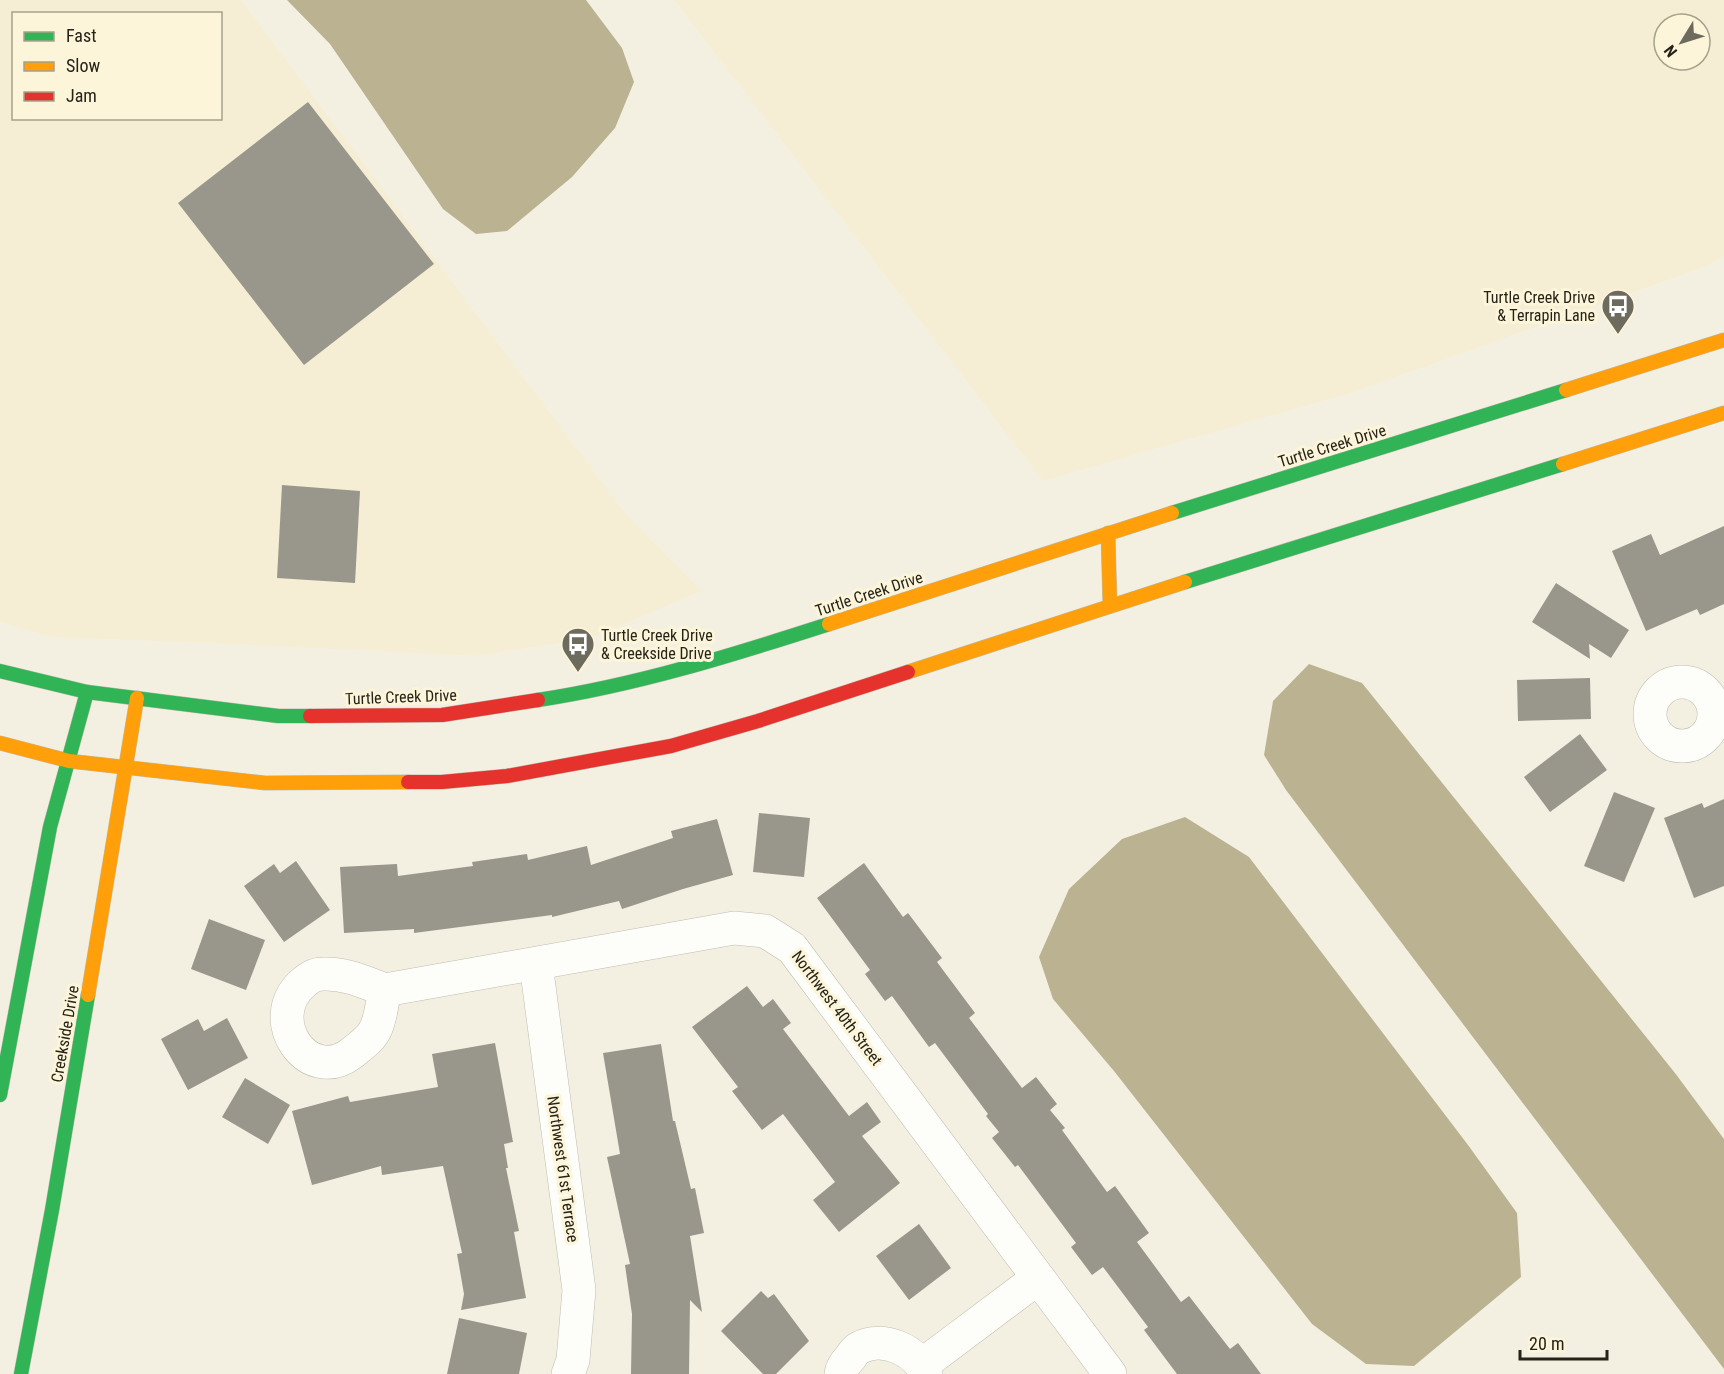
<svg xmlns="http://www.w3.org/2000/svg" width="1724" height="1374" font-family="'Roboto Condensed',sans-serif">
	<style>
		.built { fill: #f6eed4; fill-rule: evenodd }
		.water { fill: #bab290 }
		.building { fill: #99968b }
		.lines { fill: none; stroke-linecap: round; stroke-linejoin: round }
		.street-casing { stroke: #bfbcb0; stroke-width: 34 }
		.fast-casing { stroke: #bfbcb0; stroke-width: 15 }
		.slow-casing { stroke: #bfbcb0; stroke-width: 15 }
		.jam-casing { stroke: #bfbcb0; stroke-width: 15 }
		.street { stroke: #fdfdfa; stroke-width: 33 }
		.fast { stroke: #30b455; stroke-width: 14 }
		.slow { stroke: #ff9f0a; stroke-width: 14 }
		.jam { stroke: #e5322d; stroke-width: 14 }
		.labels { text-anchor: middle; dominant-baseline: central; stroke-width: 6; stroke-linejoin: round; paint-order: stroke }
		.poi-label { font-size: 16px; fill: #252218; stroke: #fcf5d9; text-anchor: end }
		.street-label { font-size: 16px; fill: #252218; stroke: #fcf5d9 }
	</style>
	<rect width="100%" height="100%" fill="#f4f0e1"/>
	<!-- built -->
	<g class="built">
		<path d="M 0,0 L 241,0 L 625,513 L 702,591 L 591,638 L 476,656 L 208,643 L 51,637 L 0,622 ZM 14,14 L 220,14 L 220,118 L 14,118 Z"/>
		<path d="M 674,0 L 1724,0 L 1724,256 L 1710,265 L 1351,393 L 1043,481 ZM 1664,24 L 1700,24 L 1700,60 L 1664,60 Z"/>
	</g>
	<!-- water -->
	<g class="water">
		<path d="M 287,0 L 586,0 L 622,48 L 634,82 L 615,128 L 572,177 L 507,231 L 476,234 L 443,209 L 330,44 Z"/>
		<path d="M 1309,664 L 1362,683 L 1675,1073 L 1724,1139 L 1724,1369 L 1286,790 L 1264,755 L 1273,701 Z"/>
		<path d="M 1185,817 L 1249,857 L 1468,1145 L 1517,1213 L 1521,1277 L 1414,1366 L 1366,1364 L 1312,1324 L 1114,1071 L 1053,999 L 1039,957 L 1069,889 L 1122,839 Z"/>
	</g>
	<!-- building -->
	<g class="building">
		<path d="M 308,102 L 434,264 L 304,365 L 178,203 Z"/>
		<path d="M 282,485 L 360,491 L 355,583 L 277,578 Z"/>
		<path d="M 1724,526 L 1724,604 L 1700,615 L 1697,609 L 1646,631 L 1612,551 L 1651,534 L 1660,555 Z"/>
		<path d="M 1556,583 L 1629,630 L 1611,658 L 1589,644 L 1590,659 L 1532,622 Z"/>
		<path d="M 1590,678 L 1591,719 L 1518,721 L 1517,680 Z"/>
		<path d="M 1580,734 L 1607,770 L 1550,812 L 1524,777 Z"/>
		<path d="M 1614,792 L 1655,808 L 1624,882 L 1584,866 Z"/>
		<path d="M 1724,799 L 1724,886 L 1694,898 L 1664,818 L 1702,803 L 1704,808 Z"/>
		<path d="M 759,813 L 810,818 L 804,877 L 753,872 Z"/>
		<path d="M 717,819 L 733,875 L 683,889 L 622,909 L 619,901 L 552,917 L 552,915 L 414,933 L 414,929 L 344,933 L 340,867 L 397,864 L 398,876 L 473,866 L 472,862 L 527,854 L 528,860 L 587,846 L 591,865 L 673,838 L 671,831 Z"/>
		<path d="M 296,861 L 330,910 L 284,942 L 244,886 L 274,864 L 280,873 Z"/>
		<path d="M 864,863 L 903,917 L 908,913 L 942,958 L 937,962 L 975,1013 L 969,1018 L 1022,1088 L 1036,1077 L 1057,1104 L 1050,1110 L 1065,1128 L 1062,1130 L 1107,1192 L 1115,1186 L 1149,1233 L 1137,1242 L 1181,1302 L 1189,1296 L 1230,1349 L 1238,1343 L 1261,1374 L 1177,1374 L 1144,1330 L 1148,1327 L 1103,1267 L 1092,1275 L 1071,1247 L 1076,1243 L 1018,1165 L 1015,1167 L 992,1138 L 999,1132 L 986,1116 L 988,1114 L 935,1043 L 929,1047 L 892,996 L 885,1001 L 865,974 L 870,970 L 817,898 Z"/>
		<path d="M 209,919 L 265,940 L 246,990 L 191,969 Z"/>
		<path d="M 747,986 L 763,1007 L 773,999 L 791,1023 L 783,1029 L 849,1116 L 867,1102 L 881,1122 L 862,1136 L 900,1183 L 839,1232 L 813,1200 L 835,1182 L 783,1114 L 762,1130 L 732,1091 L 738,1087 L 692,1027 Z"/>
		<path d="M 227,1018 L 248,1058 L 188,1090 L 161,1039 L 198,1019 L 204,1031 Z"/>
		<path d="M 495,1043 L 513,1142 L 504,1144 L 508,1168 L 506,1168 L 519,1231 L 514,1232 L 526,1298 L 461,1310 L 464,1294 L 457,1254 L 462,1253 L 443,1166 L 382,1175 L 381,1166 L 312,1185 L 292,1111 L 348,1096 L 350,1102 L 438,1087 L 432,1054 Z"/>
		<path d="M 661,1044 L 673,1121 L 675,1121 L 691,1189 L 695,1188 L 704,1233 L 690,1236 L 702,1312 L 690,1300 L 689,1374 L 631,1374 L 632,1314 L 625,1265 L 630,1264 L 607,1157 L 620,1154 L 603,1053 Z"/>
		<path d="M 245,1078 L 290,1105 L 268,1144 L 222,1117 Z"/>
		<path d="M 919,1224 L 951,1268 L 909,1300 L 876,1256 Z"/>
		<path d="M 761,1291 L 768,1298 L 774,1294 L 809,1341 L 776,1374 L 763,1374 L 721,1331 Z"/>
		<path d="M 459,1318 L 527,1333 L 519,1374 L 447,1374 Z"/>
	</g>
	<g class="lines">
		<defs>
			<g id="street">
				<circle cx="1682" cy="714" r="32"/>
				<path d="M 536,964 L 579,1290 L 573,1360 L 568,1374"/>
				<path d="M 385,990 C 382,1002 381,1019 375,1030 C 371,1039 359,1047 352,1053 C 308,1087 262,1019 303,983 C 309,978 314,974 323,974 C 345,973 364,982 385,990 L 734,928 L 765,931 L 792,948 L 1110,1374"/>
				<path d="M 922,1365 L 1038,1278"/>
				<path d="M 841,1374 C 842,1367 845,1363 850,1358 C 852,1355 855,1350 859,1348 C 883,1335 916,1350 926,1374"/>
			</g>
			<g id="fast">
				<path d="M 1172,513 L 1566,390"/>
				<path d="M 1185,582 L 1563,464"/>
				<path d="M 0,671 L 87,692 L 278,716 L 310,716"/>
				<path d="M 538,700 C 637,685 733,655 829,624"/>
				<path d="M 0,1095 L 50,827 L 87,692"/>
				<path d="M 21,1374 L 52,1210 L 88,995"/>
			</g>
			<g id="slow">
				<path d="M 1566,390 L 1724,340"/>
				<path d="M 1563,464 L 1724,413"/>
				<path d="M 1108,533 L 1110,606"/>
				<path d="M 829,624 L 1172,513"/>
				<path d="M 908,672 L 1185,582"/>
				<path d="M 0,743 L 69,761 L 265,783 L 408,782"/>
				<path d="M 88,995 L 137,698"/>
			</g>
			<g id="jam">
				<path d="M 310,716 L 442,715 L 538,700"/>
				<path d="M 408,782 L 442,782 L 507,776 L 671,746 L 758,721 L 908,672"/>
			</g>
		</defs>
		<!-- street casing -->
		<use href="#street" class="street-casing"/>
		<!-- fast casing -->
		<use href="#fast" class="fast-casing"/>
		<!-- slow casing -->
		<use href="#slow" class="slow-casing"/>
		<!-- jam casing -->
		<use href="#jam" class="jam-casing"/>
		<!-- street -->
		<use href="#street" class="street"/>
		<!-- fast -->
		<use href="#fast" class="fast"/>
		<!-- slow -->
		<use href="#slow" class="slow"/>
		<!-- jam -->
		<use href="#jam" class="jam"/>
	</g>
	<!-- icons -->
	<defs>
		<symbol id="bus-pin" viewBox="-11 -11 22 30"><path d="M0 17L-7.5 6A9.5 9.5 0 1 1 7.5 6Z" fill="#6d6a5e" stroke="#fcf5d9"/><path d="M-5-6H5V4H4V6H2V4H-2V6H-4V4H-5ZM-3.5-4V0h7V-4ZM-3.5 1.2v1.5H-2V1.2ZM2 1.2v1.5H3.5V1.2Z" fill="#fff"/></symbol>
	</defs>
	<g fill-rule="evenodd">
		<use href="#bus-pin" x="1599" y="287" width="38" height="52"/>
		<use href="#bus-pin" x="559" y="625" width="38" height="52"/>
	</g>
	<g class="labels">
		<!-- poi labels -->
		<g class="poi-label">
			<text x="1595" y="297">Turtle Creek Drive<tspan x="1595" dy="18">&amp; Terrapin Lane</tspan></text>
			<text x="601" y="635" text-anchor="start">Turtle Creek Drive<tspan x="601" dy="18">&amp; Creekside Drive</tspan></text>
		</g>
		<!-- street labels -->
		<g class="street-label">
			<text transform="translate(1332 446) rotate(-17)">Turtle Creek Drive</text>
			<text transform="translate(869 594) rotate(-18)">Turtle Creek Drive</text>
			<text transform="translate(401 697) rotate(-2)">Turtle Creek Drive</text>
			<text transform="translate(837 1008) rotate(53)">Northwest 40th Street</text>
			<text transform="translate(65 1034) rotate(-80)">Creekside Drive</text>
			<text transform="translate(563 1169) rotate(82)">Northwest 61st Terrace</text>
		</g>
	</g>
	<!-- legend -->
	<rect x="12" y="12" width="210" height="108" fill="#fcf5d9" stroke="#a6a18c" stroke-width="1.5"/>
	<rect x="24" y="32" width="30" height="9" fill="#30b455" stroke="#a6a18c" stroke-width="1.5"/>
	<text x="66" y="42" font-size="18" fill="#252218">Fast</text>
	<rect x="24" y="62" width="30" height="9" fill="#ff9f0a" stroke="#a6a18c" stroke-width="1.5"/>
	<text x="66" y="72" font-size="18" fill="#252218">Slow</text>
	<rect x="24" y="92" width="30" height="9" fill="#e5322d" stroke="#a6a18c" stroke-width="1.5"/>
	<text x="66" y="102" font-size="18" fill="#252218">Jam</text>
	<!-- north arrow -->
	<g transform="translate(1682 42) rotate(232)"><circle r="28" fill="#fcf5d9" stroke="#a6a18c" stroke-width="1.5"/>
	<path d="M0-4.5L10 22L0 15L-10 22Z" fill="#6d6a5e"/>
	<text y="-9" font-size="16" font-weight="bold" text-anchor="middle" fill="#252218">N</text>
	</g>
	<!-- scale -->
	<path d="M1520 1350v9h87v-9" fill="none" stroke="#252218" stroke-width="3"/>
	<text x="1529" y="1350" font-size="18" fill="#252218" stroke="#fcf5d9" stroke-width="4.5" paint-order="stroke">20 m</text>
</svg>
